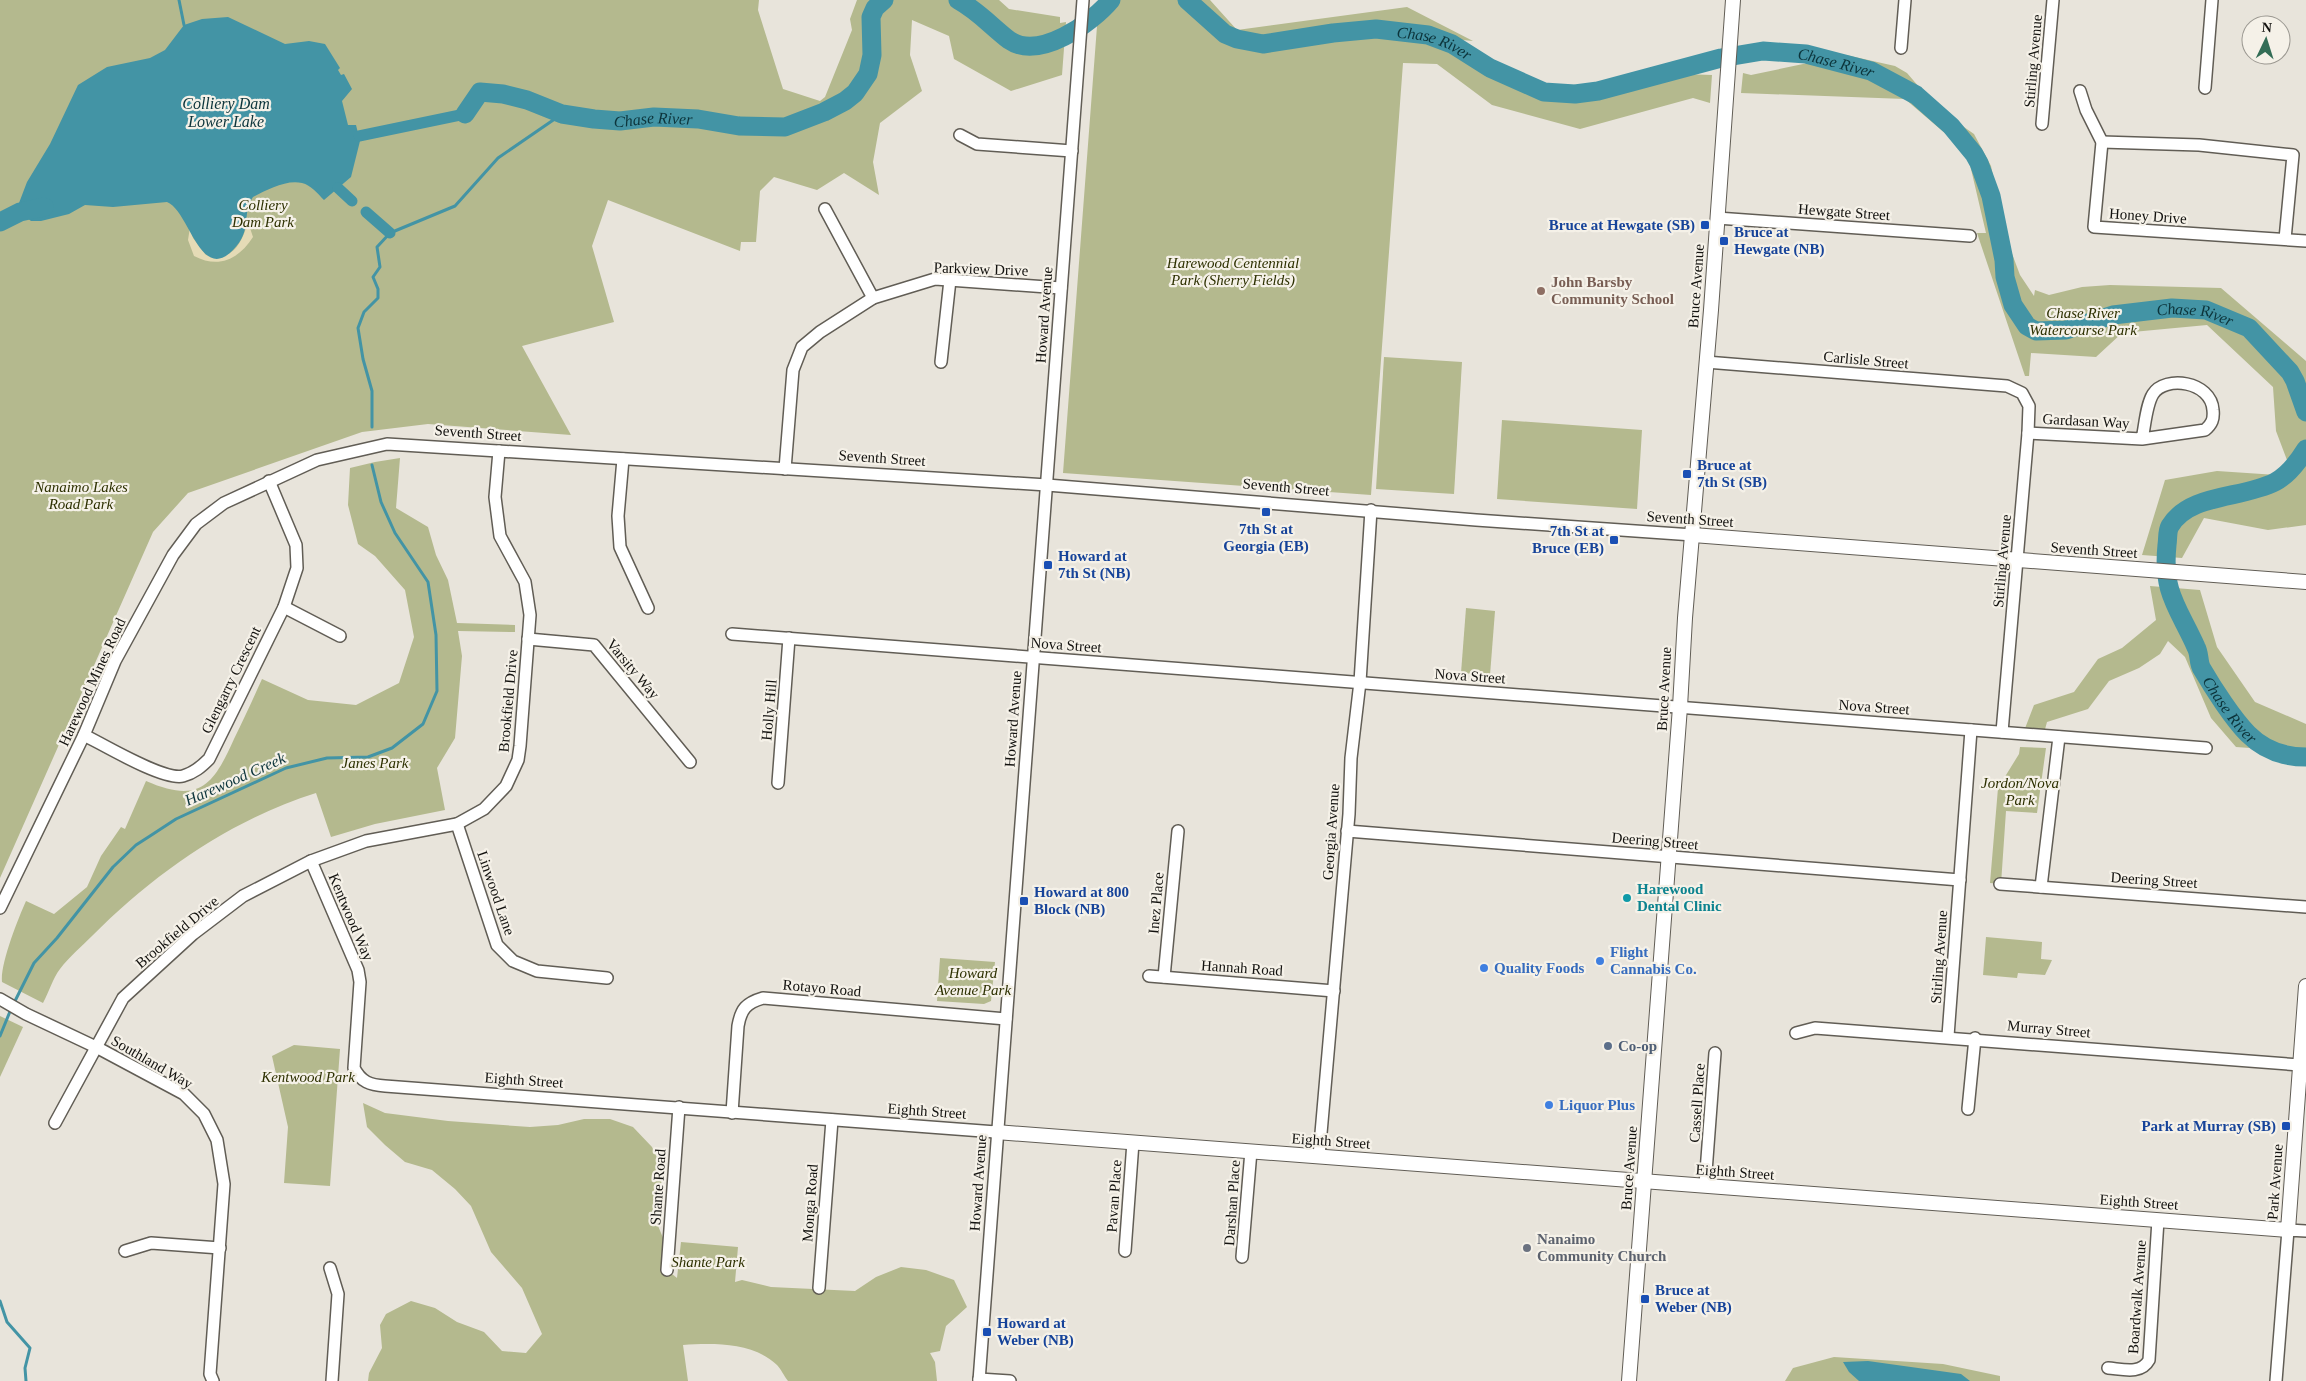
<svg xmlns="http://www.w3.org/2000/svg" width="2306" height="1381" font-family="Georgia,serif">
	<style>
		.green { fill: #b4b98e }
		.sand { fill: #e5dbb6 }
		.water { fill: #4394a5 }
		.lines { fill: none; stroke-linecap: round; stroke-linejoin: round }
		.stream { stroke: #4394a5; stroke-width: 3 }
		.canal { stroke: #4394a5; stroke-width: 11 }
		.river { stroke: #4394a5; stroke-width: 19 }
		.minor-casing { stroke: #615d55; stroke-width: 14 }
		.tertiary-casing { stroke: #615d55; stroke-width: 16 }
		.minor { stroke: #fff; stroke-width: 11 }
		.tertiary { stroke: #fff; stroke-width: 14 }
		.transit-dot { fill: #1a4fb4; stroke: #f5f1e8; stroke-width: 2 }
		.education-dot { fill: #8d6e63; stroke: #f5f1e8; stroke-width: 2 }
		.culture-dot { fill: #0f9aa8; stroke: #f5f1e8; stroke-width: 2 }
		.shop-dot { fill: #3f7fe0; stroke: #f5f1e8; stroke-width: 2 }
		.service-dot { fill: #5c6f8a; stroke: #f5f1e8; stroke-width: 2 }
		.worship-dot { fill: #6b7280; stroke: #f5f1e8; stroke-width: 2 }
		.labels { text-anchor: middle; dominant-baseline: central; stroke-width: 4.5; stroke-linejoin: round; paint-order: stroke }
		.street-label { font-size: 15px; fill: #13120f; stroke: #f5f1e8 }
		.park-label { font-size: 15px; font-style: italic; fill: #2d3000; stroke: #f5f1e8 }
		.transit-label { font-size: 15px; font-weight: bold; fill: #164399; stroke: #f5f1e8; text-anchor: start }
		.education-label { font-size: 15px; font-weight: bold; fill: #785e54; stroke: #f5f1e8; text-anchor: start }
		.culture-label { font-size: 15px; font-weight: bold; fill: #0d838f; stroke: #f5f1e8; text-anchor: start }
		.shop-label { font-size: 15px; font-weight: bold; fill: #366cbe; stroke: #f5f1e8; text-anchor: start }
		.service-label { font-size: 15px; font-weight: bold; fill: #4e5e75; stroke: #f5f1e8; text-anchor: start }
		.worship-label { font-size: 15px; font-weight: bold; fill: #5b616d; stroke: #f5f1e8; text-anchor: start }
		.water-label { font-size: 16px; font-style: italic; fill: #0c343b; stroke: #f5f1e8 }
	</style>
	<rect width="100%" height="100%" fill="#e8e4db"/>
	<!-- green -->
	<g class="green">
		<path d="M 0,0 L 759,0 L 758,10 L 783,89 L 820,101 L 825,97 L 852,30 L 850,19 L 857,0 L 999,0 L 1009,9 L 1060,17 L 1060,23 L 1066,22 L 1062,75 L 1011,91 L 954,59 L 949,36 L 912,20 L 910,55 L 922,91 L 880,123 L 873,162 L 879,195 L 844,173 L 817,190 L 774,177 L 760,191 L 756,242 L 741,242 L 740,251 L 608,200 L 592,246 L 614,322 L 522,346 L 571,435 L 428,424 L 362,432 L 188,493 L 153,532 L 0,878 Z"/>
		<path d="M 1099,0 L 1210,0 L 1237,30 L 1407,7 L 1473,41 L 1452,39 L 1532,87 L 1585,98 L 1616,93 L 1654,77 L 1683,74 L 1712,75 L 1710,103 L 1693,98 L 1580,129 L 1492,105 L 1437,64 L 1403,63 L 1371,495 L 1063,473 Z"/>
		<path d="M 1846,55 L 1895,66 L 1907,73 L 1938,109 L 1974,134 L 1991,166 L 2005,235 L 2020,275 L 2034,296 L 2035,290 L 2049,295 L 2082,287 L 2110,285 L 2221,288 L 2306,361 L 2306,525 L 2268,530 L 2204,518 L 2182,558 L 2142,555 L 2165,480 L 2217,471 L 2293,476 L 2276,431 L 2273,387 L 2207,325 L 2122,333 L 2096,357 L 2031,353 L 2029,376 L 2025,376 L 1977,233 L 1986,233 L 1967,152 L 1905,99 L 1741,93 L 1743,73 L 1751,75 Z"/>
		<path d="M 1384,357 L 1462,362 L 1454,494 L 1376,489 Z"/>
		<path d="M 1502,420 L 1642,430 L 1637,509 L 1497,499 Z"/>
		<path d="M 400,458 L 396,508 L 428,527 L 436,555 L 448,580 L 457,623 L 515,625 L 515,632 L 458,631 L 462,656 L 455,738 L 437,768 L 445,810 L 375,824 L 331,837 L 316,793 C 230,820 155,873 92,936 C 82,946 69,957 60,969 C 53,978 49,992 43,1003 L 2,982 C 0,964 18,919 26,901 L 54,914 L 87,887 L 101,856 L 121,827 L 125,829 L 146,781 C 199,804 213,786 234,739 C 244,719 253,699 262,679 L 308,700 L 356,705 L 399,683 L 414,637 L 405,590 L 375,556 L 358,544 L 348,505 L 350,468 L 375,462 Z"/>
		<path d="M 2150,586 L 2200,590 L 2217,647 L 2255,702 L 2306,724 L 2306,752 L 2236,747 L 2211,718 L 2185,657 L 2168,641 L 2160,654 L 2139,668 L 2109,681 L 2088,709 L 2047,722 L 2044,733 L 2024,731 L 2034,705 L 2074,692 L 2098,659 L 2122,648 L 2156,620 Z"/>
		<path d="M 1466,608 L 1495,611 L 1490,675 L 1461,673 Z"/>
		<path d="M 2020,747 L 2046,748 L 2037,813 L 2006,811 L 2001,884 L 1990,883 L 1998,788 L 2019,754 Z"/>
		<path d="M 1986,937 L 2042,942 L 2041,959 L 2052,960 L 2045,975 L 2018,973 L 2017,978 L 1983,975 Z"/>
		<path d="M 940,958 L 995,962 L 991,1001 L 984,1004 L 937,1001 Z"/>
		<path d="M 0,1016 L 23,1027 L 0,1077 Z"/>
		<path d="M 294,1045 L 340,1049 L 330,1186 L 284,1183 L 288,1127 L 272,1056 Z"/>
		<path d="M 363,1103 L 385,1113 L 448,1121 L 530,1127 L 558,1125 L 584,1119 L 610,1119 L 633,1127 L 652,1147 L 663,1171 L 656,1221 L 666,1245 L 667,1270 L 677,1278 L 681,1242 L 738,1247 L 735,1282 L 742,1280 L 771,1287 L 855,1291 L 876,1277 L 901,1267 L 926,1270 L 954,1280 L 967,1307 L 946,1326 L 940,1351 L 930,1353 L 935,1362 L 937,1381 L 788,1381 C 784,1376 781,1369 777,1365 C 753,1342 713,1343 683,1345 L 688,1381 L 368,1381 L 369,1373 L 382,1348 L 380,1325 L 386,1314 L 411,1301 L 435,1308 L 457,1322 L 484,1332 L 502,1351 L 526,1353 L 542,1334 L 522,1288 L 491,1252 L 471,1206 L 455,1189 L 432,1170 L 405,1162 L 385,1145 L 367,1127 Z"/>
		<path d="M 1834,1357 L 1943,1364 L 2000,1376 L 2000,1381 L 1785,1381 L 1793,1368 Z"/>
	</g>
	<!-- sand -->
	<path class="sand" d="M 248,222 L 253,237 C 239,259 219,269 194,256 L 188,240 L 190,227 L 193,238 L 206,255 C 232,262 241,245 248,222 Z"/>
	<!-- water -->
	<g class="water">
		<path d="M 228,17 L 285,44 L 309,41 L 325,44 L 340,68 L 338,70 L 341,75 L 344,74 L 352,89 L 342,101 L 348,125 L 356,125 L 360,141 L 351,177 L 324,200 C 318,194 311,185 302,183 C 287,179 266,190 253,197 C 241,215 253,230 233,250 C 200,284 189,210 167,202 L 113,207 L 85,205 L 69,214 L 41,221 L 31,221 L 20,212 L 19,203 L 27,182 L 50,144 L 78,85 L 107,67 L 150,58 L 165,50 L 184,25 L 202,19 Z"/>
		<path d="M 1868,1361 L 1961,1374 L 1970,1381 L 1859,1381 L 1849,1372 L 1843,1362 Z"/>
	</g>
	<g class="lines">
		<!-- stream -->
		<g class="stream">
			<path d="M 179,0 L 184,25"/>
			<path d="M 372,427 L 372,391 L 363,359 L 358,328 L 364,312 L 378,298 L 378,289 L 373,277 L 380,267 L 377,247 L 390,233 L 455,206 L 498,158 L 562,114"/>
			<path d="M 14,1003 L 34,963 L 57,938 L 113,867 L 136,845 L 150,836 L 176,819 L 286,768 L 327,758 L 368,757 L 392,748 L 423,724 L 437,691 L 436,635 L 428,582 L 395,533 L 381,502 L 372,465"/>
			<path d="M 0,1036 L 11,1009"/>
			<path d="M 0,1301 L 7,1322 L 30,1348 L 25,1368 L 26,1381"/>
		</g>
		<!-- canal -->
		<g class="canal">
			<path d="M 359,136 L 465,114"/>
			<path d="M 338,188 L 352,201"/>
			<path d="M 366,212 L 390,233"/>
		</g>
		<!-- river -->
		<g class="river">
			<path d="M 958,0 C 978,11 991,26 1009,40 C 1039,61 1092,23 1111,0"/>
			<path id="s1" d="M 1187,0 L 1225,34 L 1237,39 L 1263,44 L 1333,33 L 1376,29 L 1428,35 L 1452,44 L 1490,68 L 1544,92 L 1575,94 L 1598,91 L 1721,58 L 1763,51 L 1806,54 L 1871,71 L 1916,95 L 1951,126 L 1974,154 L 1979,163 L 1991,196 L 2004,260 L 2005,277 L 2013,305 L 2027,326 L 2036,331 L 2066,330 L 2113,315 L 2172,308 L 2206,310 L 2249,328 L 2290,372 L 2295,381 L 2306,412"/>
			<path id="s2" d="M 465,114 L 480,92 L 503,94 L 527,100 L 562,114 L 594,119 L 620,121 L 654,117 L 698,119 L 739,126 L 785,127 L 824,112 L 845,101 L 855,93 L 868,74 L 872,55 L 871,17 L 875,8 L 884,0"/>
			<path d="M 0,222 L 20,212 L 44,207"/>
			<path id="s3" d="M 2306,449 C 2298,462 2288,475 2275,482 C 2242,499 2190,493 2170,526 C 2167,531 2168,539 2167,545 C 2162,593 2178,607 2196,647 C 2200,654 2198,663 2202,669 C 2213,688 2233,719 2248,734 C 2264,750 2284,757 2306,757"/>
		</g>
		<defs>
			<g id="minor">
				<path d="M 1901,48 L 1905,0"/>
				<path d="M 2205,88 L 2212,0"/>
				<path d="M 2080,91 L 2086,110 L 2102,142 L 2094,227 L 2306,241"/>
				<path d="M 2042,124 L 2053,0"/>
				<path d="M 960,135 L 977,144 L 1072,151"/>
				<path d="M 2102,142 L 2199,145 L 2293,155 L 2285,239"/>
				<path d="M 825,209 L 873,298"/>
				<path d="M 1717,218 L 1970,236"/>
				<path d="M 941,362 L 950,280"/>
				<path d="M 1706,362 L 2007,386 L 2022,393 L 2029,406 L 2028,433 L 2002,732"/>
				<path d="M 2028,433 L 2142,439 L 2205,430 C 2212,424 2214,419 2213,410 C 2211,381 2165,375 2153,394 C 2146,405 2145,426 2142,439"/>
				<path d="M 623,459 L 618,516 L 620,547 L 648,608"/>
				<path d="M 785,469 L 793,370 L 802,347 L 820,332 L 873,298 L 935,279 L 1061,288"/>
				<path d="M 284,607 L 340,636"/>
				<path d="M 732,634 L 2206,748"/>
				<path d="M 528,639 L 594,645 L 690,762"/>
				<path d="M 84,735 C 104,745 164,781 183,776 C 194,773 201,767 209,759 L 284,607 L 297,568 L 296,545 L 269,481"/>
				<path d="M 778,783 L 789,638"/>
				<path d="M 457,824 L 497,945 L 513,961 L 537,971 L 607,978"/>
				<path d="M 1347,831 L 1960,880"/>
				<path d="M 311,861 L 358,970 L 360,982 L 354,1068 C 361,1082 370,1085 385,1086 L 996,1132"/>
				<path d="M 2000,884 L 2306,907"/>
				<path d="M 2041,887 L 2059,737"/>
				<path d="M 0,908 L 84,735 L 115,661 L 173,555 L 196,524 L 224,503 L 317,460 L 387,444 L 1047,485 L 1476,520 L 1693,535"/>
				<path d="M 1149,976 L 1334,991"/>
				<path d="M 1164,977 L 1178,831"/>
				<path d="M 0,999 L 26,1014 L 98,1048 L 184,1094 L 204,1114 L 217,1140 L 224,1184 L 210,1374 L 213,1381"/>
				<path d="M 1796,1033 L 1815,1028 L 2300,1065"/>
				<path d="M 1948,1036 L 1971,730"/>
				<path d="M 1968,1109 L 1975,1038"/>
				<path d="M 732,1113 L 738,1026 C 741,1009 746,1003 763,998 L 1006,1019"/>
				<path d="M 55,1123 L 123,998 L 193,934 L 243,896 L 311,861 L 366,841 L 457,824 L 484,809 L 506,786 L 518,760 L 520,746 L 530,615 L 525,582 L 500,536 L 495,497 L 499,451"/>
				<path d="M 1319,1156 L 1349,814 L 1351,758 L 1360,682 L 1371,510"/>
				<path d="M 1705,1185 L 1715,1053"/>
				<path d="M 125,1251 L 151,1243 L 220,1248"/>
				<path d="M 1125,1251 L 1133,1142"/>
				<path d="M 1242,1257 L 1251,1151"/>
				<path d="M 330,1268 L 338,1294 L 332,1381"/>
				<path d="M 667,1270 L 679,1107"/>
				<path d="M 819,1288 L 832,1120"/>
				<path d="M 2108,1368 C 2122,1369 2141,1375 2149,1360 L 2158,1220"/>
				<path d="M 979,1379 L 1010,1381"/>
				<path d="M 979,1381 L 1083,0"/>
				<path d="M 2276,1381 L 2288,1230 L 2306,1231"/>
			</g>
			<g id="tertiary">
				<path d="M 1693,535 L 2306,582"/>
				<path d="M 996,1132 L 2288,1230 L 2306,986"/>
				<path d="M 1629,1381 L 1680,707 L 1685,618 L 1711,310 L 1733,0"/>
			</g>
		</defs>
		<!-- minor casing -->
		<use href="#minor" class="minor-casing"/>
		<!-- tertiary casing -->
		<use href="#tertiary" class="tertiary-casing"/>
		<!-- minor -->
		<use href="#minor" class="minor"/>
		<!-- tertiary -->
		<use href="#tertiary" class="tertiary"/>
	</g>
	<!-- markers -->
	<g class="transit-dot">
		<rect x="1700" y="220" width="10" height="10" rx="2.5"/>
		<rect x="1719" y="236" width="10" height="10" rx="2.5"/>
		<rect x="1682" y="469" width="10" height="10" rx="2.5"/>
		<rect x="1261" y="507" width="10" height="10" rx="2.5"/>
		<rect x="1609" y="535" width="10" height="10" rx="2.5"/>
		<rect x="1043" y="560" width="10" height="10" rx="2.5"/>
		<rect x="1019" y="896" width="10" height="10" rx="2.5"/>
		<rect x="2281" y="1121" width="10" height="10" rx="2.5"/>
		<rect x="1640" y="1294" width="10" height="10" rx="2.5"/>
		<rect x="982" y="1327" width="10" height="10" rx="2.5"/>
	</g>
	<circle class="education-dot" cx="1541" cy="291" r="5"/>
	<circle class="culture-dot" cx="1627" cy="898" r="5"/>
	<g class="shop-dot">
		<circle cx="1600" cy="961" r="5"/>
		<circle cx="1484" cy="968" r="5"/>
		<circle cx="1549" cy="1105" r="5"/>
	</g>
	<circle class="service-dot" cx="1608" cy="1046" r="5"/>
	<circle class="worship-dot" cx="1527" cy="1248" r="5"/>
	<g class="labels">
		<!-- street labels -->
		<g class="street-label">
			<text transform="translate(2033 61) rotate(-85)">Stirling Avenue</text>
			<text transform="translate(1844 212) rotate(4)">Hewgate Street</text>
			<text transform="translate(2148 216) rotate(4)">Honey Drive</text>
			<text transform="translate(981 269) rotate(2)">Parkview Drive</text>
			<text transform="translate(1696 286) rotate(-86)">Bruce Avenue</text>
			<text transform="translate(1044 315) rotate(-86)">Howard Avenue</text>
			<text transform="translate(1866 360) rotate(5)">Carlisle Street</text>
			<text transform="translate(2086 421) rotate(3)">Gardasan Way</text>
			<text transform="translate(478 433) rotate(4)">Seventh Street</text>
			<text transform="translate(882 458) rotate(4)">Seventh Street</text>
			<text transform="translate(1286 487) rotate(5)">Seventh Street</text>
			<text transform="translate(1690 519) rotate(4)">Seventh Street</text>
			<text transform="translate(2094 550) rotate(4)">Seventh Street</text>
			<text transform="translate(2002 561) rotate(-85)">Stirling Avenue</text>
			<text transform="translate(1066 645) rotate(4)">Nova Street</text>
			<text transform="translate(633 669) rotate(50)">Varsity Way</text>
			<text transform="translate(1470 676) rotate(4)">Nova Street</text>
			<text transform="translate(231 680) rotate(-64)">Glengarry Crescent</text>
			<text transform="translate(92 682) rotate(-65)">Harewood Mines Road</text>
			<text transform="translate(1664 689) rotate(-87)">Bruce Avenue</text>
			<text transform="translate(508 701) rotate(-85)">Brookfield Drive</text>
			<text transform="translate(1874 707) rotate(4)">Nova Street</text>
			<text transform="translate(769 710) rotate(-85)">Holly Hill</text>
			<text transform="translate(1013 719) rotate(-86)">Howard Avenue</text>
			<text transform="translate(1331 832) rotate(-86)">Georgia Avenue</text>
			<text transform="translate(1655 841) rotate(5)">Deering Street</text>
			<text transform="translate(2154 880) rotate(4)">Deering Street</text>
			<text transform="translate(496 893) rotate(71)">Linwood Lane</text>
			<text transform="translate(1156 903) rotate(-85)">Inez Place</text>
			<text transform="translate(351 917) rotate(67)">Kentwood Way</text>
			<text transform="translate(177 932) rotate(-40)">Brookfield Drive</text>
			<text transform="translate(1939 957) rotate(-86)">Stirling Avenue</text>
			<text transform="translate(1242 968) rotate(4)">Hannah Road</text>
			<text transform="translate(822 988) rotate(5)">Rotayo Road</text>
			<text transform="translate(2049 1029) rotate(5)">Murray Street</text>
			<text transform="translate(152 1062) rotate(30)">Southland Way</text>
			<text transform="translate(524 1080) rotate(4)">Eighth Street</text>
			<text transform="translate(1697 1103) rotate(-86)">Cassell Place</text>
			<text transform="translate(927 1111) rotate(4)">Eighth Street</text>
			<text transform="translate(1331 1141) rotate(4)">Eighth Street</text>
			<text transform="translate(1629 1168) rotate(-86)">Bruce Avenue</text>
			<text transform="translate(1735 1172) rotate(4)">Eighth Street</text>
			<text transform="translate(2275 1182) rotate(-86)">Park Avenue</text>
			<text transform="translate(978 1183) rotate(-86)">Howard Avenue</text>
			<text transform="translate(658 1187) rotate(-86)">Shante Road</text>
			<text transform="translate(1114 1196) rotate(-86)">Pavan Place</text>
			<text transform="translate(2139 1202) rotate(4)">Eighth Street</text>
			<text transform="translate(810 1203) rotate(-86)">Monga Road</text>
			<text transform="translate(1232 1203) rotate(-86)">Darshan Place</text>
			<text transform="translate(2137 1297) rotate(-86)">Boardwalk Avenue</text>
		</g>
		<!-- park labels -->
		<g class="park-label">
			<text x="263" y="205">Colliery<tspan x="263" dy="17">Dam Park</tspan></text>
			<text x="1233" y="263">Harewood Centennial<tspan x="1233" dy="17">Park (Sherry Fields)</tspan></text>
			<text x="2083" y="313">Chase River<tspan x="2083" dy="17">Watercourse Park</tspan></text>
			<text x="81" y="487">Nanaimo Lakes<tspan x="81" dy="17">Road Park</tspan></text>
			<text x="375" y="763">Janes Park</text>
			<text x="2020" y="783">Jordon/Nova<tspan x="2020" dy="17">Park</tspan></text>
			<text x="973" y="973">Howard<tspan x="973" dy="17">Avenue Park</tspan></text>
			<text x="308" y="1077">Kentwood Park</text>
			<text x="708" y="1262">Shante Park</text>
		</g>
		<!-- transit labels -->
		<g class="transit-label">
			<text x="1695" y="225" text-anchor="end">Bruce at Hewgate (SB)</text>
			<text x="1734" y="232">Bruce at<tspan x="1734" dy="17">Hewgate (NB)</tspan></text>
			<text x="1697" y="465">Bruce at<tspan x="1697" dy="17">7th St (SB)</tspan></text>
			<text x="1266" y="529" text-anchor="middle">7th St at<tspan x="1266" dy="17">Georgia (EB)</tspan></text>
			<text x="1604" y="531" text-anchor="end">7th St at<tspan x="1604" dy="17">Bruce (EB)</tspan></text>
			<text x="1058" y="556">Howard at<tspan x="1058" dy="17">7th St (NB)</tspan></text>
			<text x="1034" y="892">Howard at 800<tspan x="1034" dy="17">Block (NB)</tspan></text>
			<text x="2276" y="1126" text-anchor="end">Park at Murray (SB)</text>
			<text x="1655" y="1290">Bruce at<tspan x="1655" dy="17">Weber (NB)</tspan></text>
			<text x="997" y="1323">Howard at<tspan x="997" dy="17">Weber (NB)</tspan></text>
		</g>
		<!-- education labels -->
		<g class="education-label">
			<text x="1551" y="282">John Barsby<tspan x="1551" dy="17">Community School</tspan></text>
		</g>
		<!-- culture labels -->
		<g class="culture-label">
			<text x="1637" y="889">Harewood<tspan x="1637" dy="17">Dental Clinic</tspan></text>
		</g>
		<!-- shop labels -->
		<g class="shop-label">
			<text x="1610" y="952">Flight<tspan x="1610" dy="17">Cannabis Co.</tspan></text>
			<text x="1494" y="968">Quality Foods</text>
			<text x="1559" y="1105">Liquor Plus</text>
		</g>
		<!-- service labels -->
		<g class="service-label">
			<text x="1618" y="1046">Co-op</text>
		</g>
		<!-- worship labels -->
		<g class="worship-label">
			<text x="1537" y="1239">Nanaimo<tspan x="1537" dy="17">Community Church</tspan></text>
		</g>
		<!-- water labels -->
		<g class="water-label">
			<text stroke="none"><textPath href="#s1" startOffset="265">Chase River</textPath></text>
			<text stroke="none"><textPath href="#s1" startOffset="685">Chase River</textPath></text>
			<text x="226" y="103">Colliery Dam<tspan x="226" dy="18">Lower Lake</tspan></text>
			<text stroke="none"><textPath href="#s2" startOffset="204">Chase River</textPath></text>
			<text stroke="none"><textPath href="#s1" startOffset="1210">Chase River</textPath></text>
			<text stroke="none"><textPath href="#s3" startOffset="362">Chase River</textPath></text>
			<text transform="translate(235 779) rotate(-24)">Harewood Creek</text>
		</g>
	</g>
	<!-- north arrow -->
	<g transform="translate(2266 40) rotate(4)"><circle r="24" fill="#f5f1e8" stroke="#9b9891"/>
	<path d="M0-4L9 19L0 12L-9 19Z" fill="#336d56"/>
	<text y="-8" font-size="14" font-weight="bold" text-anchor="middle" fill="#13120f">N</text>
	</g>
</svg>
